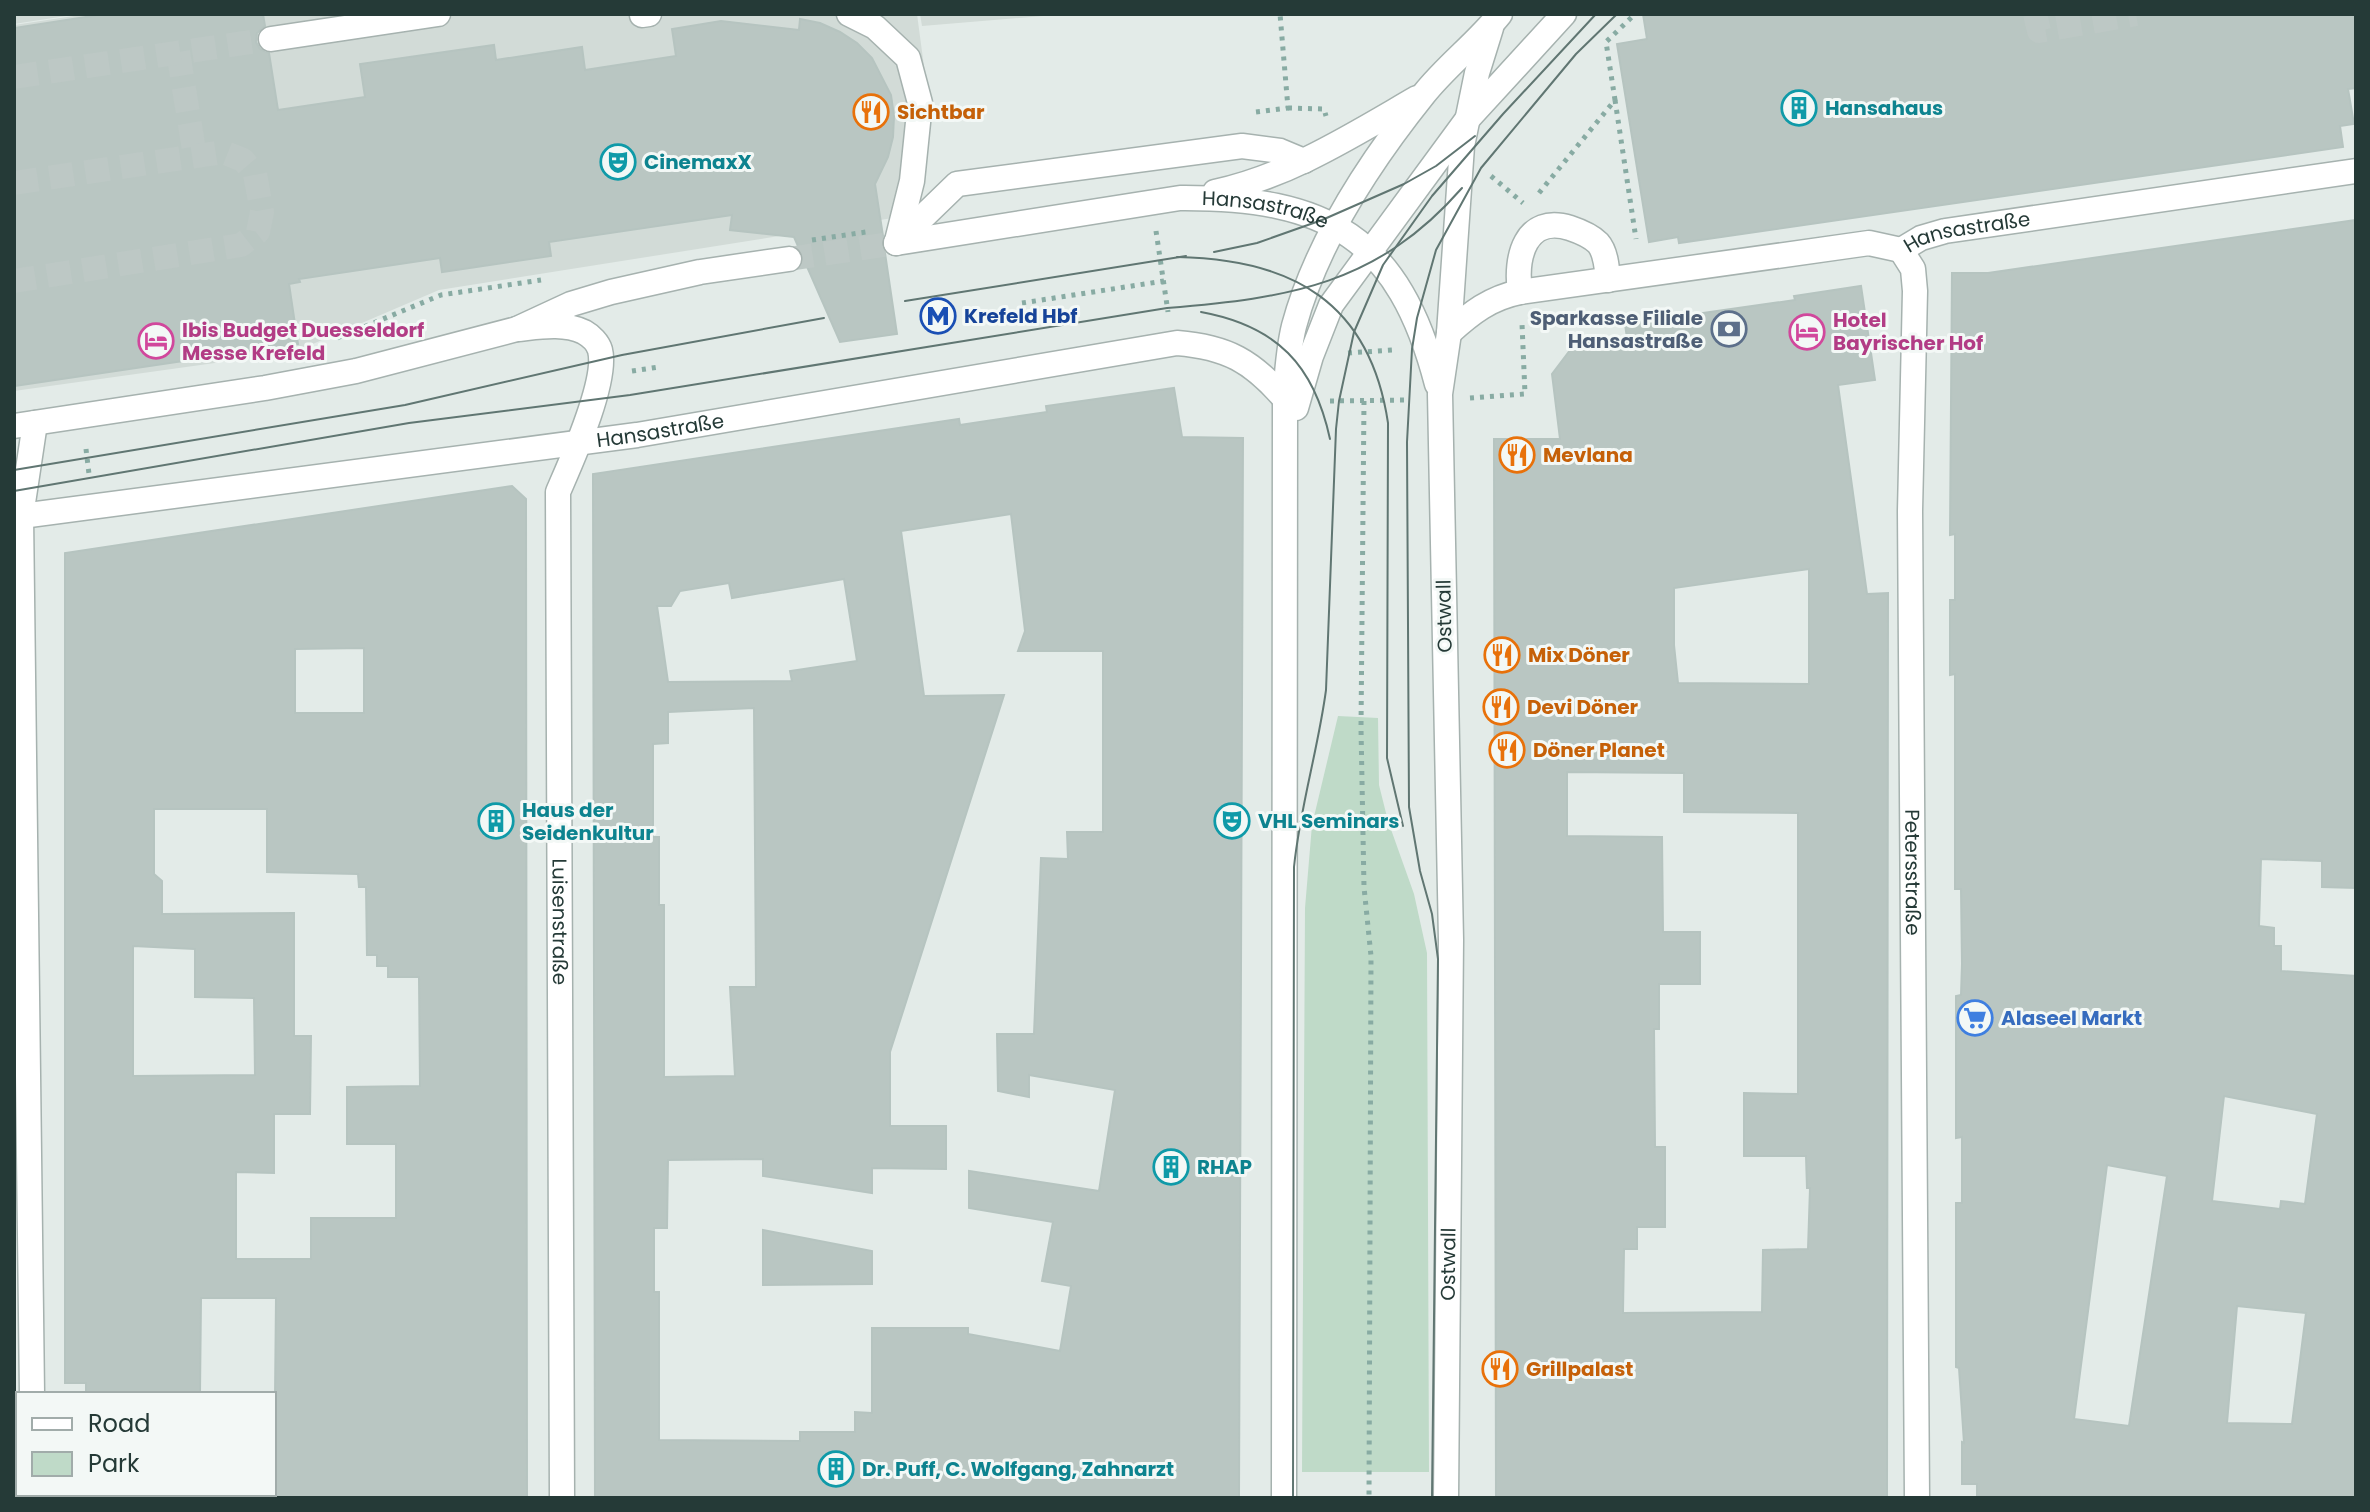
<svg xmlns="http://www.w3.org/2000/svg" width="2370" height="1512" font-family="Poppins,sans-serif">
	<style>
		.built { fill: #d2dbd7 }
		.green { fill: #bfdac8 }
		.building { fill: #b9c6c2; stroke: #b6c4c0; stroke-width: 2; fill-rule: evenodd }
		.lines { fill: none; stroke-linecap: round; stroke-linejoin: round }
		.minor-tunnel { stroke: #bdc8c5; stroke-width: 24; stroke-dasharray: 24 12; stroke-linecap: butt }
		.minor-casing { stroke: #a6b2af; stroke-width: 27 }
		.path { stroke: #88aba3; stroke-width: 5; stroke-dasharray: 4 6; stroke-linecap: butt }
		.minor { stroke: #fff; stroke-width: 24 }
		.tram { stroke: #607672; stroke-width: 2 }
		.labels { text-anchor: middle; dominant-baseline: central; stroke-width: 6; stroke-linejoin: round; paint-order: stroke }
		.culture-label { font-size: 20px; font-weight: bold; fill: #0d838f; stroke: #f3f8f6; text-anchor: start }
		.food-label { font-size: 20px; font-weight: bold; fill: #c56008; stroke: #f3f8f6; text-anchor: start }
		.street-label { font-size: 20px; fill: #253a37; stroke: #f3f8f6 }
		.transit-label { font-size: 20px; font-weight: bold; fill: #164399; stroke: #f3f8f6; text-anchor: start }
		.service-label { font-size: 20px; font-weight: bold; fill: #4e5e75; stroke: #f3f8f6; text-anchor: end }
		.hotel-label { font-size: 20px; font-weight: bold; fill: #b23c85; stroke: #f3f8f6; text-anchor: start }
		.shop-label { font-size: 20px; font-weight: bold; fill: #366cbe; stroke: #f3f8f6; text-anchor: start }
	</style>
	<rect width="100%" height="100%" fill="#e3ebe8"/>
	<!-- built -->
	<g class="built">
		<path d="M 14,14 L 79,14 L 14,24 Z"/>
		<path d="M 87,14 L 917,14 L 929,104 L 918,214 L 439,290 L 294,352 L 14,391 L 14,25 Z"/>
		<path d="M 920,14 L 1067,14 L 922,26 Z"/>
	</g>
	<!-- green -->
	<path class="green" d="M 1338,716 L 1378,718 L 1379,785 L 1388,821 L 1414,894 L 1427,953 L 1429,1472 L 1302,1472 L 1305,908 L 1312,825 Z"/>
	<!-- building -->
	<g class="building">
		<path d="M 105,14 L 263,14 L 265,26 L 257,33 L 256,42 L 260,49 L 269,53 L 278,110 L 365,97 L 360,64 L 494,45 L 496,60 L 582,47 L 585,70 L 676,56 L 672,29 L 721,21 L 799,30 L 800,19 L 820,23 L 840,32 L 857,43 L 872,58 L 891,95 L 894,116 L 893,137 L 888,157 L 875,184 L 883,236 L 881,245 L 885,253 L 897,334 L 840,342 L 794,237 L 730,230 L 732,215 L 549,242 L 551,256 L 442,272 L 440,258 L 299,279 L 300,282 L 289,284 L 298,344 L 14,386 L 14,28 Z"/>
		<path d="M 1643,14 L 2356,14 L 2356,88 L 2348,89 L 2354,124 L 2340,126 L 2343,147 L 1679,243 L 1678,237 L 1649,242 L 1617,44 L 1647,39 Z"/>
		<path d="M 2356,220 L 2356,888 L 2322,887 L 2322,861 L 2261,859 L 2259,926 L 2274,928 L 2274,946 L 2281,946 L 2281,971 L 2356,976 L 2356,1498 L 1977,1496 L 1977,1484 L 1962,1484 L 1962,1442 L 1964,1443 L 1959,1368 L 1956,1367 L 1956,1203 L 1962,1203 L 1962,1137 L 1956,1138 L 1956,996 L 1961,995 L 1962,964 L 1961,889 L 1955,889 L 1955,674 L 1950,675 L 1950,600 L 1955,600 L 1955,534 L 1950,535 L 1952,273 L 1988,273 ZM 2224,1096 L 2317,1114 L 2305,1204 L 2281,1201 L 2280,1209 L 2212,1201 ZM 2107,1165 L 2167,1176 L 2129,1426 L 2074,1419 ZM 2237,1306 L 2306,1313 L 2292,1424 L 2227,1423 Z"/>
		<path d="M 1861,286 L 1875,380 L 1838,385 L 1867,594 L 1888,593 L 1887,1498 L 1496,1498 L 1494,439 L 1560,439 L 1552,374 L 1574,345 L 1627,338 L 1625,324 L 1795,300 L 1794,296 ZM 1809,569 L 1809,684 L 1678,683 L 1674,645 L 1674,588 ZM 1567,772 L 1684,773 L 1684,812 L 1798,813 L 1798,1094 L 1744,1093 L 1744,1156 L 1806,1156 L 1807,1188 L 1810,1188 L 1808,1249 L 1763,1250 L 1762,1312 L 1623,1313 L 1624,1249 L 1637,1249 L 1637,1227 L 1665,1227 L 1665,1147 L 1655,1147 L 1654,1029 L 1659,1029 L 1659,984 L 1700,984 L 1700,932 L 1663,932 L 1662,837 L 1567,836 Z"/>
		<path d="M 1174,388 L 1182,437 L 1243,438 L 1239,1498 L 595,1498 L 593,474 L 959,419 L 960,425 L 1047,412 L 1046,406 ZM 1011,514 L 1025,631 L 1018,651 L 1103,651 L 1103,832 L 1067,832 L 1068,859 L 1041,858 L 1034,1034 L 997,1034 L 998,1091 L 1029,1097 L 1029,1075 L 1115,1090 L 1099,1191 L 969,1171 L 969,1208 L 1053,1222 L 1042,1281 L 1071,1286 L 1060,1351 L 968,1334 L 968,1328 L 872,1328 L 872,1413 L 855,1412 L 855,1432 L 800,1432 L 800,1441 L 659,1440 L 659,1292 L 654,1292 L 654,1228 L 667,1228 L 668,1160 L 763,1159 L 763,1176 L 872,1193 L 872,1168 L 946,1169 L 946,1126 L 890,1126 L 890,1052 L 1004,695 L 924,696 L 901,531 ZM 844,579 L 857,661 L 790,671 L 792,681 L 668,682 L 657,606 L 671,606 L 680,591 L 729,583 L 732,598 ZM 754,708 L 756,987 L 730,987 L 735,1076 L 664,1077 L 664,905 L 659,905 L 659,837 L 653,837 L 653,744 L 668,743 L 668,712 Z"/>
		<path d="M 512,486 L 526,499 L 527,1498 L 274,1498 L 276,1298 L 201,1298 L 200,1394 L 86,1394 L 86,1383 L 65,1383 L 65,553 ZM 364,648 L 364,713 L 295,713 L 295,649 ZM 154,809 L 267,809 L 267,872 L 358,874 L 359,887 L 366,887 L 367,955 L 377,955 L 377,966 L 388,966 L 388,977 L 419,977 L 420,1086 L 347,1087 L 347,1144 L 396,1144 L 396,1218 L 311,1218 L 311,1259 L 236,1259 L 236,1172 L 274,1173 L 274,1114 L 310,1114 L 311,1036 L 294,1036 L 294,913 L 162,914 L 162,881 L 154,874 ZM 133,946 L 195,949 L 195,997 L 254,998 L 255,1075 L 133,1076 Z"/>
		<path d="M 763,1230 L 872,1251 L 872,1284 L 763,1285 Z"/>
	</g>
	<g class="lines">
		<!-- minor-tunnel -->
		<g class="minor-tunnel">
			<path d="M 2035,14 L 2039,31 L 2136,14"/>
			<path d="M 178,52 L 195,156"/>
			<path d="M 14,77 L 271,39"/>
			<path d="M 14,183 L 223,152 L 243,160 L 255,174 L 262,212 L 258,232 L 241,245 L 14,281"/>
			<path d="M 789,259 L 896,243"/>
		</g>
		<defs>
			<g id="minor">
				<path d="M 849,14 L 875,27 L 908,58 L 920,103 L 912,181 L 897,241"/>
				<path d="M 642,15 L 649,14"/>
				<path d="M 271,39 L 438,14"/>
				<path d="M 1215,192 C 1289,176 1353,135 1417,98"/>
				<path id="s1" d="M 896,243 L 1180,198 C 1327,197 1399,237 1437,384"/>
				<path d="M 896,243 L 957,184 L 1242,146 L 1280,151 L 1304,161"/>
				<path id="s2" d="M 1901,250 L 1913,269 L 1915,291 L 1910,511 L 1917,1498"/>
				<path d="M 1520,292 C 1515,258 1525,214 1570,228 C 1579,231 1591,236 1598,243 C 1606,252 1607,268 1608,280"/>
				<path id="s3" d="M 517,329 C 538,327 563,322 584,332 C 591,336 598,343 600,350 C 608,381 571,462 558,492 L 562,1498"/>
				<path id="s4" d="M 1449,333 C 1471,313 1490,298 1520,292 L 1869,243 L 1901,250 L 1921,238 L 1945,231 L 2356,171"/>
				<path d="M 1296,408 L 1311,356 L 1331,305 L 1466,121 L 1564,14"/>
				<path d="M 14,426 L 265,388 L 356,371 L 517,329 L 571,304 L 611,292 L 700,272 L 789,259"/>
				<path id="s5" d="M 14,517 L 637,435 L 1177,343 C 1227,347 1252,361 1285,399"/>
				<path d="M 32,1394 L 21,516 L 35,423"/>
				<path d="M 33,1494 L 33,1498"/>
				<path d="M 1284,1498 L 1285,399 C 1287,374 1288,350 1294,326 C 1316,244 1371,160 1424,94 C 1447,65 1477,43 1500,14"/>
				<path id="s6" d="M 1446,1498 L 1451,940 L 1440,394 L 1449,333 L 1462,146 L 1477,73 L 1491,28"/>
			</g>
		</defs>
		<!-- minor casing -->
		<use href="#minor" class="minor-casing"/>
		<!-- path -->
		<g class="path">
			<path d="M 1615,100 L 1636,239"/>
			<path d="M 1288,108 L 1324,109 L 1326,116"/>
			<path d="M 1256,112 L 1288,108 L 1280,14"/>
			<path d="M 1491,176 L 1523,203"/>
			<path d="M 1539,193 L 1615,100 L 1606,42 L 1635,14"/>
			<path d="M 1156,231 L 1168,312"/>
			<path d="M 812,240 L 866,232"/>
			<path d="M 1022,303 L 1164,281"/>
			<path d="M 337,338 L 441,295 L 541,280"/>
			<path d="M 1348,353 L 1393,350"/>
			<path d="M 632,371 L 659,367"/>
			<path d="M 1470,398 L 1525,394 L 1522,324"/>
			<path d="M 1330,401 L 1408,400"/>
			<path d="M 1364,401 L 1361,728 L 1364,887 L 1371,956 L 1369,1498"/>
			<path d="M 86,449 L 89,474"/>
		</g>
		<!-- minor -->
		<use href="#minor" class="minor"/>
		<!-- tram -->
		<g class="tram">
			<path d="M 1214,252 L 1257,243 L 1322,220 L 1404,184 L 1436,166 L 1475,136"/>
			<path d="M 1177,257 C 1292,259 1370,302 1388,423 L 1387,758 L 1403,826"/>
			<path d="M 905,301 L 1186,256"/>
			<path d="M 1201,312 C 1277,326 1314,365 1330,439"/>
			<path d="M 14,470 L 405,405 L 622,355 L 824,318"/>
			<path d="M 14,491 L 409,423 L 630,395 L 1167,308 C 1289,298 1377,285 1462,188"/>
			<path d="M 1293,1498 L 1294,867 C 1300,807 1318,750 1326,690 L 1336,429 L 1339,401 L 1354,332 L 1383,265 L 1432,196 L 1503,114 L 1596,14"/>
			<path d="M 1432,1498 L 1438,959 L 1432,914 L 1420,871 L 1409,807 L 1407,442 L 1412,349 L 1417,318 L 1436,250 L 1481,168 L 1576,54 L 1617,14"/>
		</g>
	</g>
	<!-- icons -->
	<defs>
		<symbol id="building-ring" viewBox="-11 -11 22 22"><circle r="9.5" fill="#f3f8f6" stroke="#0f9aa8" stroke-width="1.5"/><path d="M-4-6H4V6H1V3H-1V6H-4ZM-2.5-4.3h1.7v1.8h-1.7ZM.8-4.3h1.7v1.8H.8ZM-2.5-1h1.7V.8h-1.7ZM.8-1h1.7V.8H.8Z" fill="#0f9aa8"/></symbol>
		<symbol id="restaurant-ring" viewBox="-11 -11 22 22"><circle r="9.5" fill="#f3f8f6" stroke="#e8710a" stroke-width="1.5"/><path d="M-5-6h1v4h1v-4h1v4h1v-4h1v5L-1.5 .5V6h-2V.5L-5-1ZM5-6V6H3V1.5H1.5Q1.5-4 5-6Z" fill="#e8710a"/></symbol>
		<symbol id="theatre-ring" viewBox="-11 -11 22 22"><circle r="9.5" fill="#f3f8f6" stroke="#0f9aa8" stroke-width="1.5"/><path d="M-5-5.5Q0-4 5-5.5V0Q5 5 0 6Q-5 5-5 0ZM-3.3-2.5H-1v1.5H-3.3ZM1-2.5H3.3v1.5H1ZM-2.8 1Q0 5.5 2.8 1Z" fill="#0f9aa8"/></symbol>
		<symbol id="metro-ring" viewBox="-11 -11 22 22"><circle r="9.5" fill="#f3f8f6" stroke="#1a4fb4" stroke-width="1.5"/><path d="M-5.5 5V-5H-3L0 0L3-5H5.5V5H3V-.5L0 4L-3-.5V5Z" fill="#1a4fb4"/></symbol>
		<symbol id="bank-ring" viewBox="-11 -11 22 22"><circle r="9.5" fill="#f3f8f6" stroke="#5c6f8a" stroke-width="1.5"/><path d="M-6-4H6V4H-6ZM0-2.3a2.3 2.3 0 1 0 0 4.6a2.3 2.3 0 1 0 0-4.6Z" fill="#5c6f8a"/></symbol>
		<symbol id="hotel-ring" viewBox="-11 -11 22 22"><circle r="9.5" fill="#f3f8f6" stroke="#d1479c" stroke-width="1.5"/><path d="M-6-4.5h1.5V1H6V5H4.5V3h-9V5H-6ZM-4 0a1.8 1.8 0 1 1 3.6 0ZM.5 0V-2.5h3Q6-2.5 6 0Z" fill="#d1479c"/></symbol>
		<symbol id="supermarket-ring" viewBox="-11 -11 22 22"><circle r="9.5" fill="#f3f8f6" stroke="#3f7fe0" stroke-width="1.5"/><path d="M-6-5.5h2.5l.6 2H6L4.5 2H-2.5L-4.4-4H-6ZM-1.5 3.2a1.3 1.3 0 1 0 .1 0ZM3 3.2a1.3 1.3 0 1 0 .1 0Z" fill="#3f7fe0"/></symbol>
	</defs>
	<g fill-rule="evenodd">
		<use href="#building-ring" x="1779" y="88" width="40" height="40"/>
		<use href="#restaurant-ring" x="851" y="92" width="40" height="40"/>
		<use href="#theatre-ring" x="598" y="142" width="40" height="40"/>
		<use href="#metro-ring" x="918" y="296" width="40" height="40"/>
		<use href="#bank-ring" x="1709" y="309" width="40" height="40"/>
		<use href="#hotel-ring" x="1787" y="312" width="40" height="40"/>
		<use href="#hotel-ring" x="136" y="321" width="40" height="40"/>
		<use href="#restaurant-ring" x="1497" y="435" width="40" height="40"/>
		<use href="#restaurant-ring" x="1482" y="635" width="40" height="40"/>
		<use href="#restaurant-ring" x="1481" y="687" width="40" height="40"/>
		<use href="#restaurant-ring" x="1487" y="730" width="40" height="40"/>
		<use href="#building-ring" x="476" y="801" width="40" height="40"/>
		<use href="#theatre-ring" x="1212" y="801" width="40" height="40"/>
		<use href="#supermarket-ring" x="1955" y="998" width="40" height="40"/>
		<use href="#building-ring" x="1151" y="1147" width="40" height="40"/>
		<use href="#restaurant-ring" x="1480" y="1349" width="40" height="40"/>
		<use href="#building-ring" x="816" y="1449" width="40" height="40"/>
	</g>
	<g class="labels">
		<!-- culture labels -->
		<g class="culture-label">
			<text x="1825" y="108">Hansahaus</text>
			<text x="644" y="162">CinemaxX</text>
			<text x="522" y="810">Haus der<tspan x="522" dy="23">Seidenkultur</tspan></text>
			<text x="1258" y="821">VHL Seminars</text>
			<text x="1197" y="1167">RHAP</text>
			<text x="862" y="1469">Dr. Puff, C. Wolfgang, Zahnarzt</text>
		</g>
		<!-- food labels -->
		<g class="food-label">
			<text x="897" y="112">Sichtbar</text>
			<text x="1543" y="455">Mevlana</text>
			<text x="1528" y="655">Mix Döner</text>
			<text x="1527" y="707">Devi Döner</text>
			<text x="1533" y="750">Döner Planet</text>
			<text x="1526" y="1369">Grillpalast</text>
		</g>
		<!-- street labels -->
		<g class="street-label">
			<text stroke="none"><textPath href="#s1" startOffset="374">Hansastraße</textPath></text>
			<text stroke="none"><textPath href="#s4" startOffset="538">Hansastraße</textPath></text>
			<text stroke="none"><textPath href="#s5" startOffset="652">Hansastraße</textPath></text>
			<text transform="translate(1444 616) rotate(-91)">Ostwall</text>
			<text stroke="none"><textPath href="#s2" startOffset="626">Petersstraße</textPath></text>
			<text stroke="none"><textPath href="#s3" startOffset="672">Luisenstraße</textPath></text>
			<text stroke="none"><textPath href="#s6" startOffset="234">Ostwall</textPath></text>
		</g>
		<!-- transit labels -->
		<g class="transit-label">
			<text x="964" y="316">Krefeld Hbf</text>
		</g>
		<!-- service labels -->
		<g class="service-label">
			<text x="1703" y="318">Sparkasse Filiale<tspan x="1703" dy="23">Hansastraße</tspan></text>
		</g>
		<!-- hotel labels -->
		<g class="hotel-label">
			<text x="1833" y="320">Hotel<tspan x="1833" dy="23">Bayrischer Hof</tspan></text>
			<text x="182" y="330">Ibis Budget Duesseldorf<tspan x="182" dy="23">Messe Krefeld</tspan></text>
		</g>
		<!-- shop labels -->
		<g class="shop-label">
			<text x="2001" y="1018">Alaseel Markt</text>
		</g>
	</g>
	<!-- border -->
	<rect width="2370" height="1512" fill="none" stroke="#253a37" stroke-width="32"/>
	<!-- legend -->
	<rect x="16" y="1392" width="260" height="104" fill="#f3f8f6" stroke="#a1acaa" stroke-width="2"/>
	<rect x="32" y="1418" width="40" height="12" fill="#ffffff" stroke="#a1acaa" stroke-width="2"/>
	<text x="88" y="1432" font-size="24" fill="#253a37">Road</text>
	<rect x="32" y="1452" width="40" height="24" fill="#bfdac8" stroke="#a1acaa" stroke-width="2"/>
	<text x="88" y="1472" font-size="24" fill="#253a37">Park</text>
</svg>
